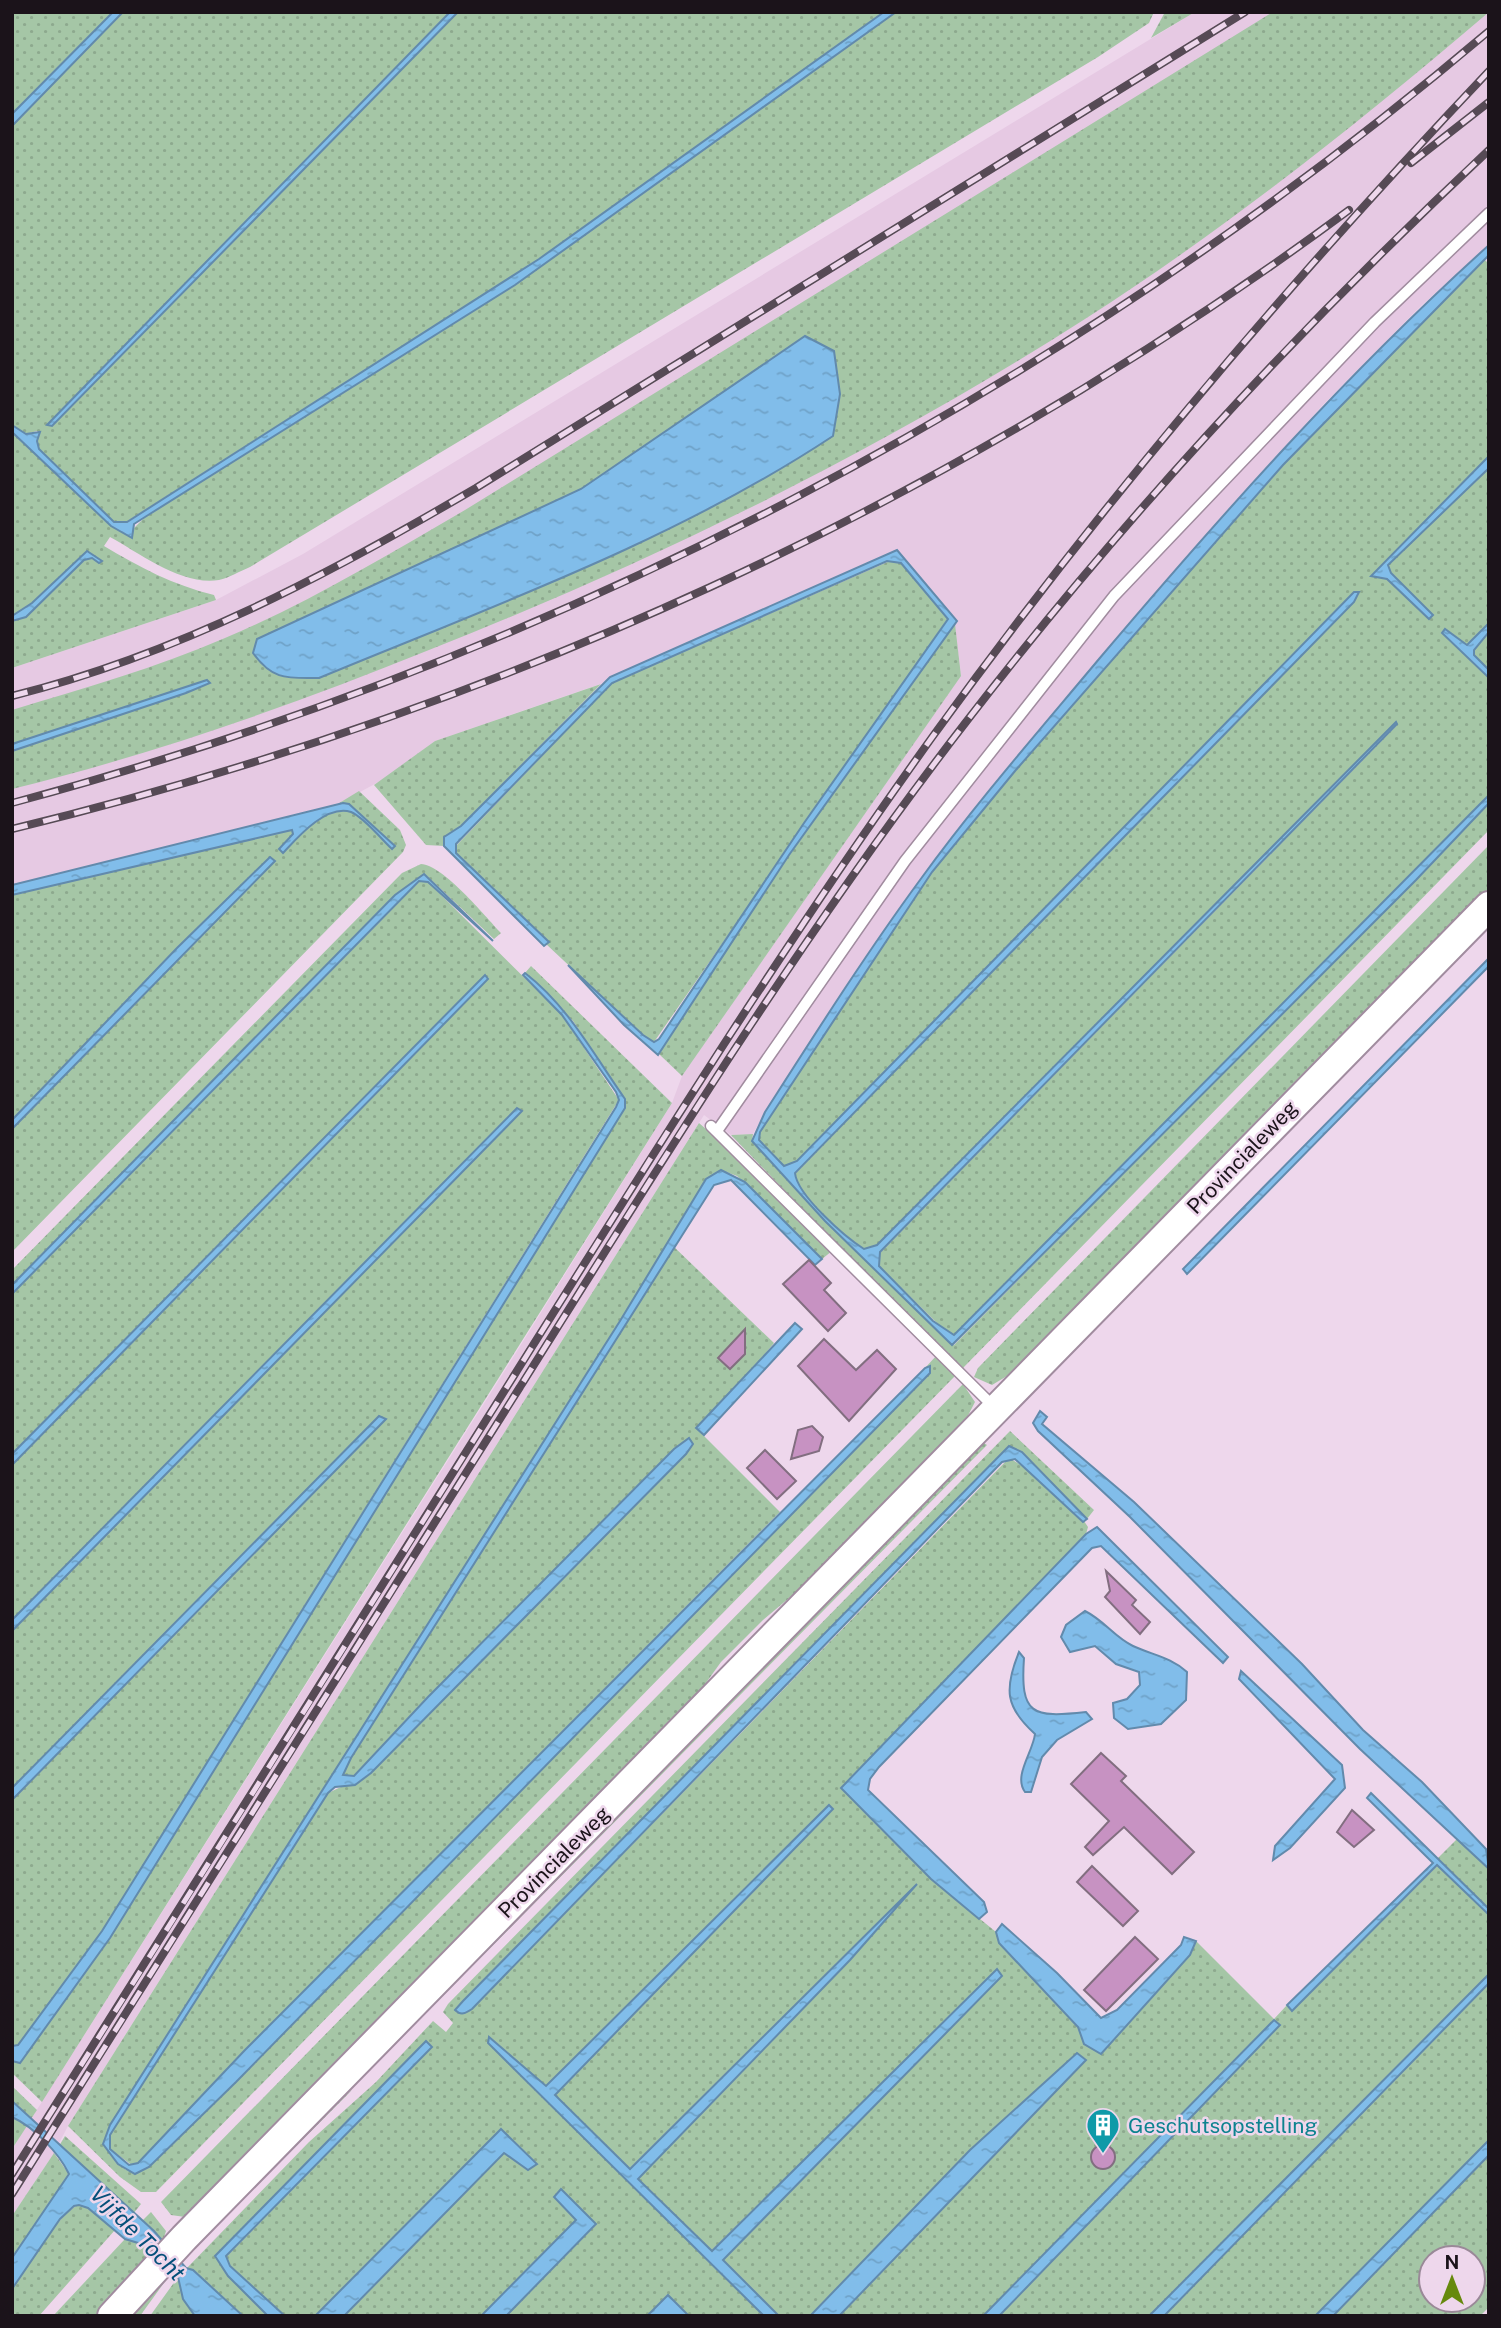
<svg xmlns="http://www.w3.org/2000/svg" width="1501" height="2328" font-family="'Public Sans',sans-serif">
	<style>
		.built { fill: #e6c9e3 }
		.grass { fill: url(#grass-dots); fill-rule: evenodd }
		.water { fill: url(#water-ripples); stroke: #628aac; stroke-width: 2 }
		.building { fill: #c792c2; stroke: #826e80; stroke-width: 2 }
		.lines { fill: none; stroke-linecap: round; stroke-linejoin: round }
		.lane-casing { stroke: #a18c9f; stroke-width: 13 }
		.secondary-casing { stroke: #a18c9f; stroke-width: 32 }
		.lane { stroke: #fff; stroke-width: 10 }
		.secondary { stroke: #fff; stroke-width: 28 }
		.rail-casing { stroke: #564a55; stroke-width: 8 }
		.rail { stroke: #eed7ec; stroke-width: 5; stroke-dasharray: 16; stroke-linecap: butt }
		.labels { text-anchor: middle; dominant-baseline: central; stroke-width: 5; stroke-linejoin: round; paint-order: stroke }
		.street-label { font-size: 21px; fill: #1b131a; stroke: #eed7ec }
		.culture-label { font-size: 21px; fill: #0d838f; stroke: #eed7ec; text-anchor: start }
		.water-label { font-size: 23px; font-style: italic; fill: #05507a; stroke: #eed7ec }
	</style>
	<defs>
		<pattern id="grass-dots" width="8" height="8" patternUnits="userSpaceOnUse" patternTransform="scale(1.75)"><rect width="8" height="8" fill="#a5c6a6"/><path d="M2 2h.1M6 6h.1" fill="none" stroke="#8da98e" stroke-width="1.8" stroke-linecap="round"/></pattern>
		<pattern id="water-ripples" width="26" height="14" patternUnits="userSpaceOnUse" patternTransform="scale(1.75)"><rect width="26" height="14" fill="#81bdea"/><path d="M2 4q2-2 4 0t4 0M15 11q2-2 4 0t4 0" fill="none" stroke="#6fa2c8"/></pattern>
	</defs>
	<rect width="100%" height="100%" fill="#eed7ec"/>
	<!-- built -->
	<path class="built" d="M 1195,12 L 1489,12 L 1489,245 L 1422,305 L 1322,406 L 1229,508 L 983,797 L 875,945 L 765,1112 L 753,1134 L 731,1135 L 704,1115 L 68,2126 L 54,2153 L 12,2216 L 12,2149 L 497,1383 L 672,1103 L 682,1076 L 961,675 L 954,619 L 609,681 L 435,741 L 384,779 L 336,805 L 260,827 L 12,885 L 12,668 L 216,600 L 303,554 Z"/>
	<!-- grass -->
	<g class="grass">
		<path d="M 12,12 L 113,12 L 12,114 Z"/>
		<path d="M 123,12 L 450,12 L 48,425 L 52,426 L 458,12 L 884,12 L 539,259 L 123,524 L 114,522 L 39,449 L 37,441 L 40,434 L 37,431 L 26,434 L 12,425 L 12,126 Z"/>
		<path d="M 896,12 L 1154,12 L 1149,23 L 1098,57 L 250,567 C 240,571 229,578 219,580 C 182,586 141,554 110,537 L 104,546 C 139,567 173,585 214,595 L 216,600 L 12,668 L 12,621 L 26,617 L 84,559 L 92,558 L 87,551 L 32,603 L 12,616 L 12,432 L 111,526 L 132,530 L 145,517 L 231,462 L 515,285 Z"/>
		<path d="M 1165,12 L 1195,12 L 1151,38 Z"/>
		<path d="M 1273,12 L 1489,12 C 1360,122 1227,228 1085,319 C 879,451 657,560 429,650 C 293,705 155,754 12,789 L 12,710 C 84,688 156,668 225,638 C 308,603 386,556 465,510 ZM 805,336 C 839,382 843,377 833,435 C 677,539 492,606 319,678 L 253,654 L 257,639 L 581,489 Z"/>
		<path d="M 1484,259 L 1489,264 L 1489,456 L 1372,576 L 1387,579 L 1429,619 L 1391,573 L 1388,565 L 1489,468 L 1489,623 L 1467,645 L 1445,630 L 1442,633 L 1489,678 L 1489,795 L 959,1332 L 954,1335 L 946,1332 L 879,1266 L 880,1253 L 1397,725 L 1396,722 L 877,1245 L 864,1249 C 845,1236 797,1196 795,1174 L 1359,592 L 1354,592 L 797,1161 L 784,1166 L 759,1140 L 760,1132 L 932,872 L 1015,771 L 1283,465 Z"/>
		<path d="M 892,560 L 901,563 L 948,618 L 654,1042 L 643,1035 L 546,944 L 548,942 L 456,853 L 454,848 L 612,683 Z"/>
		<path d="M 955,624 L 961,676 L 682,1076 L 659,1054 L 789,855 Z"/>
		<path d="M 1489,632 L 1489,670 L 1474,655 L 1474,650 Z"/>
		<path d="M 601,684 L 461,826 L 444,837 L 444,846 L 426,845 L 374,785 L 435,741 Z"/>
		<path d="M 359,791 L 400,830 L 406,845 L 403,852 L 12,1252 L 12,1129 L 248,888 L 270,858 L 177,948 L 12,1120 L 12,895 L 292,830 L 293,834 L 283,853 C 297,837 327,803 351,812 C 365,818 381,839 392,849 L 395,846 L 349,804 L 336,805 Z"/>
		<path d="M 1489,803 L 1489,830 L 963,1368 L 903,1313 L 731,1135 L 753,1134 L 752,1141 L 825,1221 L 954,1345 Z"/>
		<path d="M 1489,845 L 1489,890 L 1017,1370 L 992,1385 L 974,1377 L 978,1368 Z"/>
		<path d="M 421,864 C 443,865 485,916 501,933 L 494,939 L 427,876 L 395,895 L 12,1285 L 12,1270 L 402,873 Z"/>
		<path d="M 420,881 L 428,882 L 562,1015 L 619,1100 L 102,1931 L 18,2045 L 12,2046 L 12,1800 L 385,1419 L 379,1416 L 12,1788 L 12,1631 L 522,1111 L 517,1108 L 12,1620 L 12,1465 L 488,979 L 485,976 L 12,1454 L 12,1294 Z"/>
		<path d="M 531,966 L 672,1103 L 42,2102 L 12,2073 L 12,2061 L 20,2063 L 63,1999 L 625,1099 L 573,1021 L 525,973 Z"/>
		<path d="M 699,1123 L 739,1158 L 832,1251 L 822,1259 L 737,1176 L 721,1170 L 706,1179 L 620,1321 L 110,2125 C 100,2145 109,2157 126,2170 L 149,2167 L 236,2082 L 929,1373 L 930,1366 L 925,1368 L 936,1356 L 955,1374 L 954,1377 L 156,2192 L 141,2192 L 120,2177 L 68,2126 Z"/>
		<path d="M 672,1245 L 774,1343 L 700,1432 L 780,1512 L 245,2050 L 138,2163 L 133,2166 L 110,2149 L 110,2135 L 328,1793 L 371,1773 L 692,1444 L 674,1449 L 658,1465 L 428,1697 L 354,1776 L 343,1775 L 351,1758 Z"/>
		<path d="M 963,1384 L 975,1402 L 961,1429 L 820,1572 L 763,1620 L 721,1662 L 690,1705 L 185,2217 L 171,2215 L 161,2202 Z"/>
		<path d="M 1010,1431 L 1094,1510 L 1087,1519 L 1022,1452 L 1009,1446 L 455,2010 L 472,2009 L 1009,1458 L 1026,1468 L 1084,1521 L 1088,1527 L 1086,1534 L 841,1788 L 931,1879 L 996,1932 L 1000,1943 L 1078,2027 L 1084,2044 L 1190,1955 L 1196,1941 L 1274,2019 L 1287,2005 L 1292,2011 L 1438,1865 L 1489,1915 L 1489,1974 L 1149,2316 L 999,2316 L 1279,2025 L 983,2316 L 839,2316 L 1085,2060 L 970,2150 L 810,2316 L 779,2316 L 722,2261 L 1002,1976 L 997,1970 L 711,2251 L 638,2179 L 850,1960 L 916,1885 L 629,2169 L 555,2095 L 833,1809 L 829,1805 L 546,2087 L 492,2039 L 489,2043 L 764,2316 L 689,2316 L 668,2296 L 647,2316 L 506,2316 L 596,2225 L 554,2197 L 577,2220 L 481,2316 L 344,2316 L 504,2153 L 527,2170 L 501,2130 L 315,2316 L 285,2316 L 230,2266 L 226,2257 L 432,2047 L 426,2041 L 215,2256 L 228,2276 L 268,2316 L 243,2316 L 193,2270 L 187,2268 L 309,2142 L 376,2082 L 433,2021 L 446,2032 L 453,2023 L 443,2012 L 448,2004 Z"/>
		<path d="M 990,1436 L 984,1443 L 987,1445 L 429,2010 L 454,1979 L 977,1443 Z"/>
		<path d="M 1457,1839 L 1489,1869 L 1489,1909 L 1437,1859 Z"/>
		<path d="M 1489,1983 L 1489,2140 L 1315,2316 L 1164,2316 Z"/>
		<path d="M 12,2086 L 37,2110 L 31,2119 L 12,2101 Z"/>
		<path d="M 352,2090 L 174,2269 L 140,2316 L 128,2316 L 323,2113 Z"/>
		<path d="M 13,2116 L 27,2126 L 12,2149 L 12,2117 Z"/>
		<path d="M 65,2136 L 141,2204 L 133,2214 L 59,2146 Z"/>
		<path d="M 54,2153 L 69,2174 L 12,2258 L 12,2216 Z"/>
		<path d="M 1489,2155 L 1489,2307 L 1480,2316 L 1333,2316 ZM 1431,2258 L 1473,2258 L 1473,2300 L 1431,2300 Z"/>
		<path d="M 79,2205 L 88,2208 L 115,2230 L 39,2316 L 12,2316 C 12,2307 10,2295 13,2288 C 20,2271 64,2208 79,2205 Z"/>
		<path d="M 151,2212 L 166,2231 L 162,2244 L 142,2221 Z"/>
		<path d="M 125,2239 L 148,2246 L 154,2252 L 96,2316 L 53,2316 Z"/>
		<path d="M 178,2277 L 183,2299 L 195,2316 L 150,2316 Z"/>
	</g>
	<!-- water -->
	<g class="water">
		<path d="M 113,12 L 123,12 L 12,126 L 12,114 Z"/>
		<path d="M 450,12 L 458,12 L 52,426 L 47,425 Z"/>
		<path d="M 884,12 L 896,12 L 515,285 L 145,517 L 134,524 L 132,538 L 111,526 L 12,432 L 12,425 L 26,434 L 40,432 L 37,441 L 39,449 L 114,522 L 127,522 L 539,259 Z"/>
		<path d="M 1489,245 L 1489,255 L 1283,465 L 1015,771 L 932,872 L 760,1132 L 759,1140 L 784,1166 L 797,1161 L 1354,592 L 1359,592 L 1354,602 L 795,1173 C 797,1195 845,1237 864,1249 L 877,1245 L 1396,722 L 1397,724 L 880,1252 L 879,1266 L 933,1321 L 954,1335 L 1489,795 L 1489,803 L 1416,880 L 952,1345 L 825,1221 L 752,1141 L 765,1112 C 815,1034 865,955 920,880 C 976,803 1038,732 1099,659 C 1222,514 1348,372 1489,245 Z"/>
		<path d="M 805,336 L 834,351 L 840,394 L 833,436 C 676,540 493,606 319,678 C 288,678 273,681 253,653 L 257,639 L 581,489 Z"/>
		<path d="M 1489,456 L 1489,468 L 1388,565 L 1391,573 L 1433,615 L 1429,619 L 1387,579 L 1371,576 Z"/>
		<path d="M 897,550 L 957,621 L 789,855 L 658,1055 L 624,1025 L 568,965 L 643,1035 L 654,1042 L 659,1039 L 804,823 L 948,619 L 901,563 L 887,561 L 612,683 L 456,844 L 456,853 L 549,942 L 544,946 L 444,846 L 444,837 L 461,826 L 610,677 Z"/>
		<path d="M 87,551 L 102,561 L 99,563 L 92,558 L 84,560 L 26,617 L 12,621 L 12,616 L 32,603 Z"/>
		<path d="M 1489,623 L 1489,632 L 1474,650 L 1474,655 L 1489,670 L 1489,678 L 1442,633 L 1445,629 L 1467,645 Z"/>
		<path d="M 207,680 L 210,683 L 186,693 L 12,751 L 12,744 Z"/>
		<path d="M 343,803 L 349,804 L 395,846 L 392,849 C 381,839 365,818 351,812 C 326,804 297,838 283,853 L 279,849 L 293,834 L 292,830 L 12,895 L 12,885 Z"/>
		<path d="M 270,857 L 275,861 L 12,1129 L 12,1120 L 177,948 Z"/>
		<path d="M 424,874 L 493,941 L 428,882 L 419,881 L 12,1294 L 12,1285 L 395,895 Z"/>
		<path d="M 1489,958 L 1489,966 L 1187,1274 L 1183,1269 Z"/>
		<path d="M 525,973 C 568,1006 594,1055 625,1099 L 625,1108 L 110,1938 L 20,2063 L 12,2061 L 12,2046 L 18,2045 L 102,1931 L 616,1107 L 619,1100 L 616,1092 L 562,1015 L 523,975 Z"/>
		<path d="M 485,975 L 488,979 L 12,1465 L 12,1454 Z"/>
		<path d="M 517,1108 L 522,1111 L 12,1631 L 12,1620 Z"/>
		<path d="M 721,1170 L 745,1182 L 822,1259 L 815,1265 L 731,1180 L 714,1185 L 351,1758 L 343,1775 L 354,1776 L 428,1697 L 674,1449 L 689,1438 L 693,1444 L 686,1454 L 371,1773 L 355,1785 L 335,1787 L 328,1793 L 110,2135 L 110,2149 L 129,2165 L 138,2163 L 245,2050 L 925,1368 L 930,1366 L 930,1373 L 236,2082 L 149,2167 L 135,2174 L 118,2164 L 103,2144 L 110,2125 L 620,1321 L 706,1179 Z"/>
		<path d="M 795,1323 L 802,1329 L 704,1435 L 696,1428 Z"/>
		<path d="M 1040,1411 L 1047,1417 L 1042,1424 L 1134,1502 L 1302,1664 L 1363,1730 L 1422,1782 L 1486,1849 L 1489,1869 L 1360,1749 L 1130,1517 L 1038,1431 L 1033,1423 Z"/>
		<path d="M 379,1416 L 386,1419 L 12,1800 L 12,1788 Z"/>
		<path d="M 1009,1446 L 1022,1452 L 1087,1519 L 1083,1522 L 1015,1459 L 1002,1462 L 472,2009 C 466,2013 461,2016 455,2010 L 463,2001 Z"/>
		<path d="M 1097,1527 L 1228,1657 L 1223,1663 L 1101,1546 L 1092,1548 L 879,1767 L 870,1779 L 868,1790 L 984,1902 L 987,1912 L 979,1919 L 931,1879 L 841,1788 L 1086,1534 Z"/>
		<path d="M 1085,1611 C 1105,1621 1114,1637 1133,1646 C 1152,1655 1171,1657 1187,1672 L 1186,1700 L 1161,1724 L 1128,1729 L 1114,1718 L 1113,1703 L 1127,1699 L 1140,1685 L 1139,1672 L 1116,1664 L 1095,1646 L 1070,1652 L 1061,1637 L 1066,1625 Z"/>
		<path d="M 1019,1652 L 1024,1658 C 1020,1715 1032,1718 1086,1712 L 1092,1719 L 1057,1740 L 1042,1757 L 1031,1792 L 1025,1792 C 1013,1776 1033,1752 1035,1734 C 1005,1707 1004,1689 1019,1652 Z"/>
		<path d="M 1241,1671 L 1342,1765 L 1345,1788 L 1290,1848 L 1273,1860 L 1275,1846 L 1335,1779 L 1239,1679 Z"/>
		<path d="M 1371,1793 L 1489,1909 L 1489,1915 L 1437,1865 L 1292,2011 L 1287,2005 L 1433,1863 L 1367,1798 Z"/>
		<path d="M 829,1805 L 833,1809 L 555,2095 L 630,2169 L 917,1884 L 850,1960 L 638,2179 L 712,2251 L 997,1969 L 1002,1976 L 723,2260 L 779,2316 L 764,2316 L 488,2043 L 489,2037 L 546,2086 Z"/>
		<path d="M 1002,1924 L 1057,1973 L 1101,2018 L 1117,2010 L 1181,1945 L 1184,1937 L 1196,1941 L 1190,1955 L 1101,2054 L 1084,2044 L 1078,2027 L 999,1943 L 996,1932 Z"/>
		<path d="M 1489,1974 L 1489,1983 L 1164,2316 L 1149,2316 Z"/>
		<path d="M 1274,2020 L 1280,2025 L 999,2316 L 983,2316 Z"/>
		<path d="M 426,2041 L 432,2047 L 226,2256 L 230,2266 L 285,2316 L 268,2316 L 228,2276 L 215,2256 Z"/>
		<path d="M 1077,2053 L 1086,2060 L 839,2316 L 810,2316 L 970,2150 Z"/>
		<path d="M 12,2101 L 154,2231 L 186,2268 L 193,2270 L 243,2316 L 195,2316 L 183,2299 L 178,2277 L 148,2246 L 125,2239 L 88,2208 L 79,2205 L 74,2206 L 60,2219 L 12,2289 L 12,2258 L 69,2174 C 59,2153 34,2127 12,2117 Z"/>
		<path d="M 501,2129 L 537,2164 L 528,2170 L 504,2153 L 344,2316 L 315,2316 Z"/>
		<path d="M 1489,2140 L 1489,2155 L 1333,2316 L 1315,2316 Z"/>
		<path d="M 561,2189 L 596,2224 L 506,2316 L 481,2316 L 576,2220 L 554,2197 Z"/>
		<path d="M 668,2295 L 689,2316 L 647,2316 Z"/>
	</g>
	<!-- building -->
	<g class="building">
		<path d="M 809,1260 L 831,1283 L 824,1290 L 846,1313 L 828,1331 L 783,1284 Z"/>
		<path d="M 745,1329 L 745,1354 L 730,1369 L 718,1358 Z"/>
		<path d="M 824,1339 L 856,1370 L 877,1350 L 896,1369 L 849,1421 L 798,1366 Z"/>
		<path d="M 812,1426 L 823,1437 L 819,1451 L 791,1459 L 798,1430 Z"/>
		<path d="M 765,1450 L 796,1481 L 777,1499 L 747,1468 Z"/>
		<path d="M 1106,1571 L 1136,1600 L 1132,1605 L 1150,1622 L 1140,1634 L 1105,1597 L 1110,1591 Z"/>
		<path d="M 1101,1753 L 1126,1776 L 1121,1781 L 1194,1852 L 1172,1874 L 1124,1827 L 1093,1855 L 1085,1847 L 1109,1821 L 1071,1784 Z"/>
		<path d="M 1352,1810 L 1374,1830 L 1354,1847 L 1337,1832 Z"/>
		<path d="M 1092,1866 L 1138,1911 L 1123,1926 L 1077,1882 Z"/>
		<path d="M 1135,1937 L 1158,1959 L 1106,2011 L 1084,1990 Z"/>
		<circle cx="1103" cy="2157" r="12"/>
	</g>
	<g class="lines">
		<defs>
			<g id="lane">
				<path d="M 711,1126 L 995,1408"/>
				<path d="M 717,1131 L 905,861 L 1114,596 L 1375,322 L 1489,213"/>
			</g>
			<path id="secondary" d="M 112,2316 L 184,2238 L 1489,906"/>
		</defs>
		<!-- lane casing -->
		<use href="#lane" class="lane-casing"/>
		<!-- secondary casing -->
		<use href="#secondary" class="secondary-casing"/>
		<!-- lane -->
		<use href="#lane" class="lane"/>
		<!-- secondary -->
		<use href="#secondary" class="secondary"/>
		<defs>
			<g id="rail">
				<path d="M 1411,163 L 1489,102"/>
				<path d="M 12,696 C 179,654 328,575 476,488 L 1245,12"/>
				<path d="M 12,803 C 554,658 1061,394 1489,31"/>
				<path d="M 12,829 C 495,712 950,505 1349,210"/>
				<path d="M 12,2174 C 181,1908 348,1641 515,1374 C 650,1159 785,942 933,736 C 1103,501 1290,281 1489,71"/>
				<path d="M 12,2194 C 182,1925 351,1656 520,1387 C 662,1161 802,934 966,722 C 1124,517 1300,327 1489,150"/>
			</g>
		</defs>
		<!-- rail casing -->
		<use href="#rail" class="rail-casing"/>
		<!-- rail -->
		<use href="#rail" class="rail"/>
	</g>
	<!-- icons -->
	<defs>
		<symbol id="building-pin" viewBox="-11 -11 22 30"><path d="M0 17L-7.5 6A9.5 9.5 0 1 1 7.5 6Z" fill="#0f9aa8" stroke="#eed7ec"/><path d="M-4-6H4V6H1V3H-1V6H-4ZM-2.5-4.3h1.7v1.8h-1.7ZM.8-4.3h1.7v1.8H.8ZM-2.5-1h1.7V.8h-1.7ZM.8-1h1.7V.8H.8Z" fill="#fff"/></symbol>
	</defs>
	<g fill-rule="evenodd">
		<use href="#building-pin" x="1084" y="2106" width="38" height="52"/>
	</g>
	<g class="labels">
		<!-- street labels -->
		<g class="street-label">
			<text transform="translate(1242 1157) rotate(-46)">Provincialeweg</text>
			<text transform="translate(554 1862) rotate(-45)">Provincialeweg</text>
		</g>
		<!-- culture labels -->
		<g class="culture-label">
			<text x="1128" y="2125">Geschutsopstelling</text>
		</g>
		<!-- water labels -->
		<g class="water-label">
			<text transform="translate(138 2233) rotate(45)">Vijfde Tocht</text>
		</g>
	</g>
	<!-- border -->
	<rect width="1501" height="2328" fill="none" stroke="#1b131a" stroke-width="28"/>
	<!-- north arrow -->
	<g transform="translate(1452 2279)"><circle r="33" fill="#eed7ec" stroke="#9a8998" stroke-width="2"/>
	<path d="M0-5L12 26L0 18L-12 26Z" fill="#66890d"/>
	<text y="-10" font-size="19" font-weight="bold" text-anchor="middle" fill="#1b131a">N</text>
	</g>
</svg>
